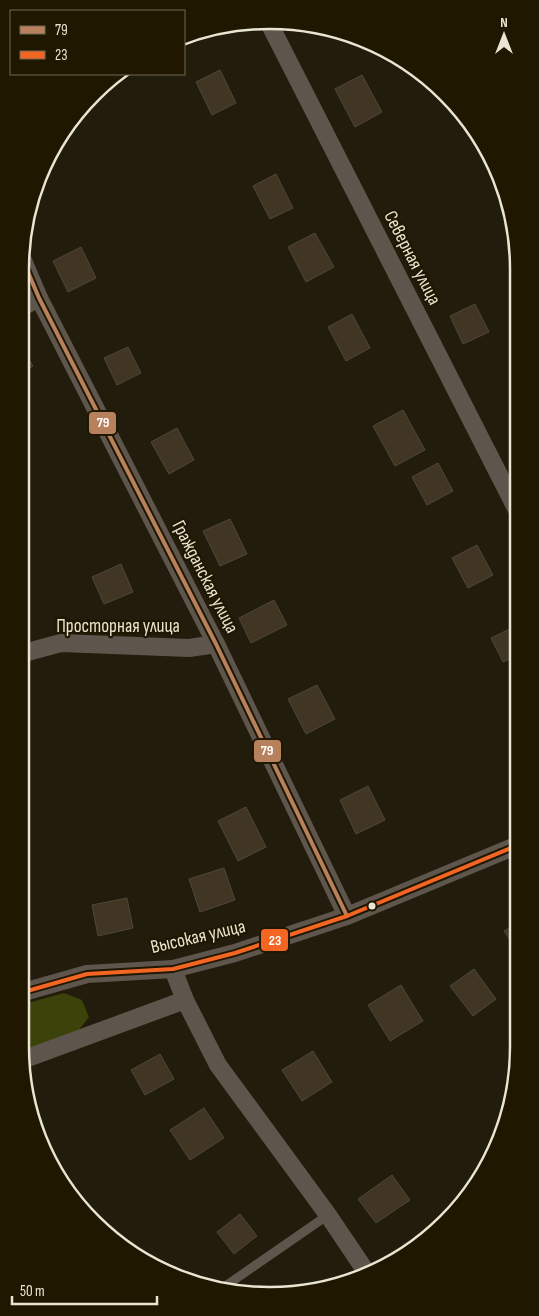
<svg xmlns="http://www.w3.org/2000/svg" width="539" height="1316" font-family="'Sofia Sans Condensed',sans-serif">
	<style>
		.green { fill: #3b420a }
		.building { fill: #413523; stroke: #4f473b }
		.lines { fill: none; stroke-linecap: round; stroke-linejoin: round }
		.service { stroke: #5e554c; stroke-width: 9 }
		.minor { stroke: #5e554c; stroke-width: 18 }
		.bus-1-casing { stroke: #201700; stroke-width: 8 }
		.bus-2-casing { stroke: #201700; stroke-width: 8 }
		.bus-1 { stroke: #b6815c; stroke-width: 4 }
		.bus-2 { stroke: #f26522; stroke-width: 4 }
		.bus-dot { fill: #eae4d3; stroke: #201700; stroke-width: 2 }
		.labels { text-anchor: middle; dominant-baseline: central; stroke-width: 4.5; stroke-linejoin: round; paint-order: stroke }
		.street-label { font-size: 19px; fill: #eae4d3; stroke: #201700 }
		.rim { fill: none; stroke: #eae4d3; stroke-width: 2.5 }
		.line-badge { stroke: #201700; stroke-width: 2 }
		.badge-label { font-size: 14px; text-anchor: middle; font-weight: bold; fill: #fff }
	</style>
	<rect width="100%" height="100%" fill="#211c0b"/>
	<!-- green -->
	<path class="green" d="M 64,993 L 82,1000 L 89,1017 L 68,1044 L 22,1057 L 20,1046 L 20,1005 Z"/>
	<!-- building -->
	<g class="building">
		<path d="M 220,70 L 236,103 L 212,115 L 196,82 Z"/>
		<path d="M 362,75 L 382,112 L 355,127 L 335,89 Z"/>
		<path d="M 276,174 L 293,208 L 270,219 L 253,186 Z"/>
		<path d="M 315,233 L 334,267 L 306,282 L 288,247 Z"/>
		<path d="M 81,247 L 96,278 L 68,292 L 53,261 Z"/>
		<path d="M 475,304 L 489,332 L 463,344 L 450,316 Z"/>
		<path d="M 352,314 L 370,348 L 346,361 L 328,327 Z"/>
		<path d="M 20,345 L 33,366 L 20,374 Z"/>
		<path d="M 128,347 L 141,373 L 117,385 L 104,358 Z"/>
		<path d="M 403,410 L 425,450 L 395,466 L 373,426 Z"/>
		<path d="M 177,428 L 194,460 L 169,474 L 151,442 Z"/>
		<path d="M 438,463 L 453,491 L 427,505 L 412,477 Z"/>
		<path d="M 230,519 L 247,554 L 220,566 L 203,531 Z"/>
		<path d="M 477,545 L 493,575 L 468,588 L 452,558 Z"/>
		<path d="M 121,564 L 133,592 L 104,604 L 92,577 Z"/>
		<path d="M 274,600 L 287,625 L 251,643 L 239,618 Z"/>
		<path d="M 518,625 L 518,655 L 503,662 L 491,638 Z"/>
		<path d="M 317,685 L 335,719 L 306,734 L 288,699 Z"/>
		<path d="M 368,786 L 385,820 L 356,834 L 340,800 Z"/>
		<path d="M 246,807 L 266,847 L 238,861 L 218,821 Z"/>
		<path d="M 224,868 L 235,900 L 200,912 L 189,879 Z"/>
		<path d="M 127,898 L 133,928 L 98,936 L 92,905 Z"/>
		<path d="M 519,922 L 519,954 L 504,931 Z"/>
		<path d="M 474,969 L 496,999 L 473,1016 L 450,986 Z"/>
		<path d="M 401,985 L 423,1021 L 390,1041 L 368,1005 Z"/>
		<path d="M 313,1051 L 332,1082 L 302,1101 L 282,1070 Z"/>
		<path d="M 160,1054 L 174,1079 L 145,1095 L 131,1070 Z"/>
		<path d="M 204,1108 L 224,1138 L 190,1160 L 170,1130 Z"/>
		<path d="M 392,1175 L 410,1200 L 376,1223 L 358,1199 Z"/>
		<path d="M 240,1214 L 257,1236 L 234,1254 L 217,1232 Z"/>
	</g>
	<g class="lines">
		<!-- service -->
		<path class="service" d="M 221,1289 L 328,1215"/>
		<!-- minor -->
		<g class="minor">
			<path d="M 269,23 L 518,512"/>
			<path d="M 22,258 L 39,298 L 216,644 L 347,916"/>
			<path d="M 20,308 L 39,298"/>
			<path d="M 20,654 L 61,643 L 189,648 L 216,644"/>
			<path d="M 173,969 L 185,1000 L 218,1065 L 328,1215 L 367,1273"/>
			<path d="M 20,993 L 87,974 L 173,969 L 235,953 L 347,916 L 518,845"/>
			<path d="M 22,1060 L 185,1000"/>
		</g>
		<defs>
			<path id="bus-1" d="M 22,258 L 39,298 L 216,644 L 347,916"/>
			<path id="bus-2" d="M 20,993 L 87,974 L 173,969 L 235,953 L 347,916 L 518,845"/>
		</defs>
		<!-- bus-1 casing -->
		<use href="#bus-1" class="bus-1-casing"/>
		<!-- bus-2 casing -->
		<use href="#bus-2" class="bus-2-casing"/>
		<!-- bus-1 -->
		<use href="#bus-1" class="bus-1"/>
		<!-- bus-2 -->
		<use href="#bus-2" class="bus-2"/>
	</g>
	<!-- markers -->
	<circle class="bus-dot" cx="372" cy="906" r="4.5"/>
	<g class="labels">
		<!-- street labels -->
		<g class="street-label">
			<text transform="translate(412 258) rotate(63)">Северная улица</text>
			<text transform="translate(205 577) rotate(63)">Гражданская улица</text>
			<text x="118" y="626">Просторная улица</text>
			<text transform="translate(198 937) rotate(-13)">Высокая улица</text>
		</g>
	</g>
	<!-- crop -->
	<path d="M0 0H539V1316H0ZM269 29H270A240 240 0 0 1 510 269V1047A240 240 0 0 1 270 1287H269A240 240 0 0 1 29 1047V269A240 240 0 0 1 269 29Z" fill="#201700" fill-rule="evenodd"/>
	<path class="rim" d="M269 29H270A240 240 0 0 1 510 269V1047A240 240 0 0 1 270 1287H269A240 240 0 0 1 29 1047V269A240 240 0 0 1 269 29Z"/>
	<g class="line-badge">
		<rect x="88" y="411" width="29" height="24" rx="5" fill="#b6815c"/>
		<rect x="253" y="739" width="29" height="24" rx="5" fill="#b6815c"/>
		<rect x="260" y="928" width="29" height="24" rx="5" fill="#f26522"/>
	</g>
	<g class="badge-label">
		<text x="103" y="427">79</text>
		<text x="267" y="755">79</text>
		<text x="275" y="945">23</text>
	</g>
	<!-- legend -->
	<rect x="10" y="10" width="175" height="65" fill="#201700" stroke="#716954"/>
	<rect x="20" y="26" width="25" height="8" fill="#b6815c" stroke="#716954"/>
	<text x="55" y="35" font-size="15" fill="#eae4d3">79</text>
	<rect x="20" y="51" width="25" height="8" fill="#f26522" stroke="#716954"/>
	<text x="55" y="60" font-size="15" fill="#eae4d3">23</text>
	<!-- north arrow -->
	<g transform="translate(504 35)" stroke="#201700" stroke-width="4" paint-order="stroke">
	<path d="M0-4L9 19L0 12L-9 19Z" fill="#eae4d3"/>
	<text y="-8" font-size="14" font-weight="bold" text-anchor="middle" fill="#eae4d3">N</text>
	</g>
	<!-- scale -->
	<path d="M12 1296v8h145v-8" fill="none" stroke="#eae4d3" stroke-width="2.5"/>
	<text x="20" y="1296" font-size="15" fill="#eae4d3" stroke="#201700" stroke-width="4" paint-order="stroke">50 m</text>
</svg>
